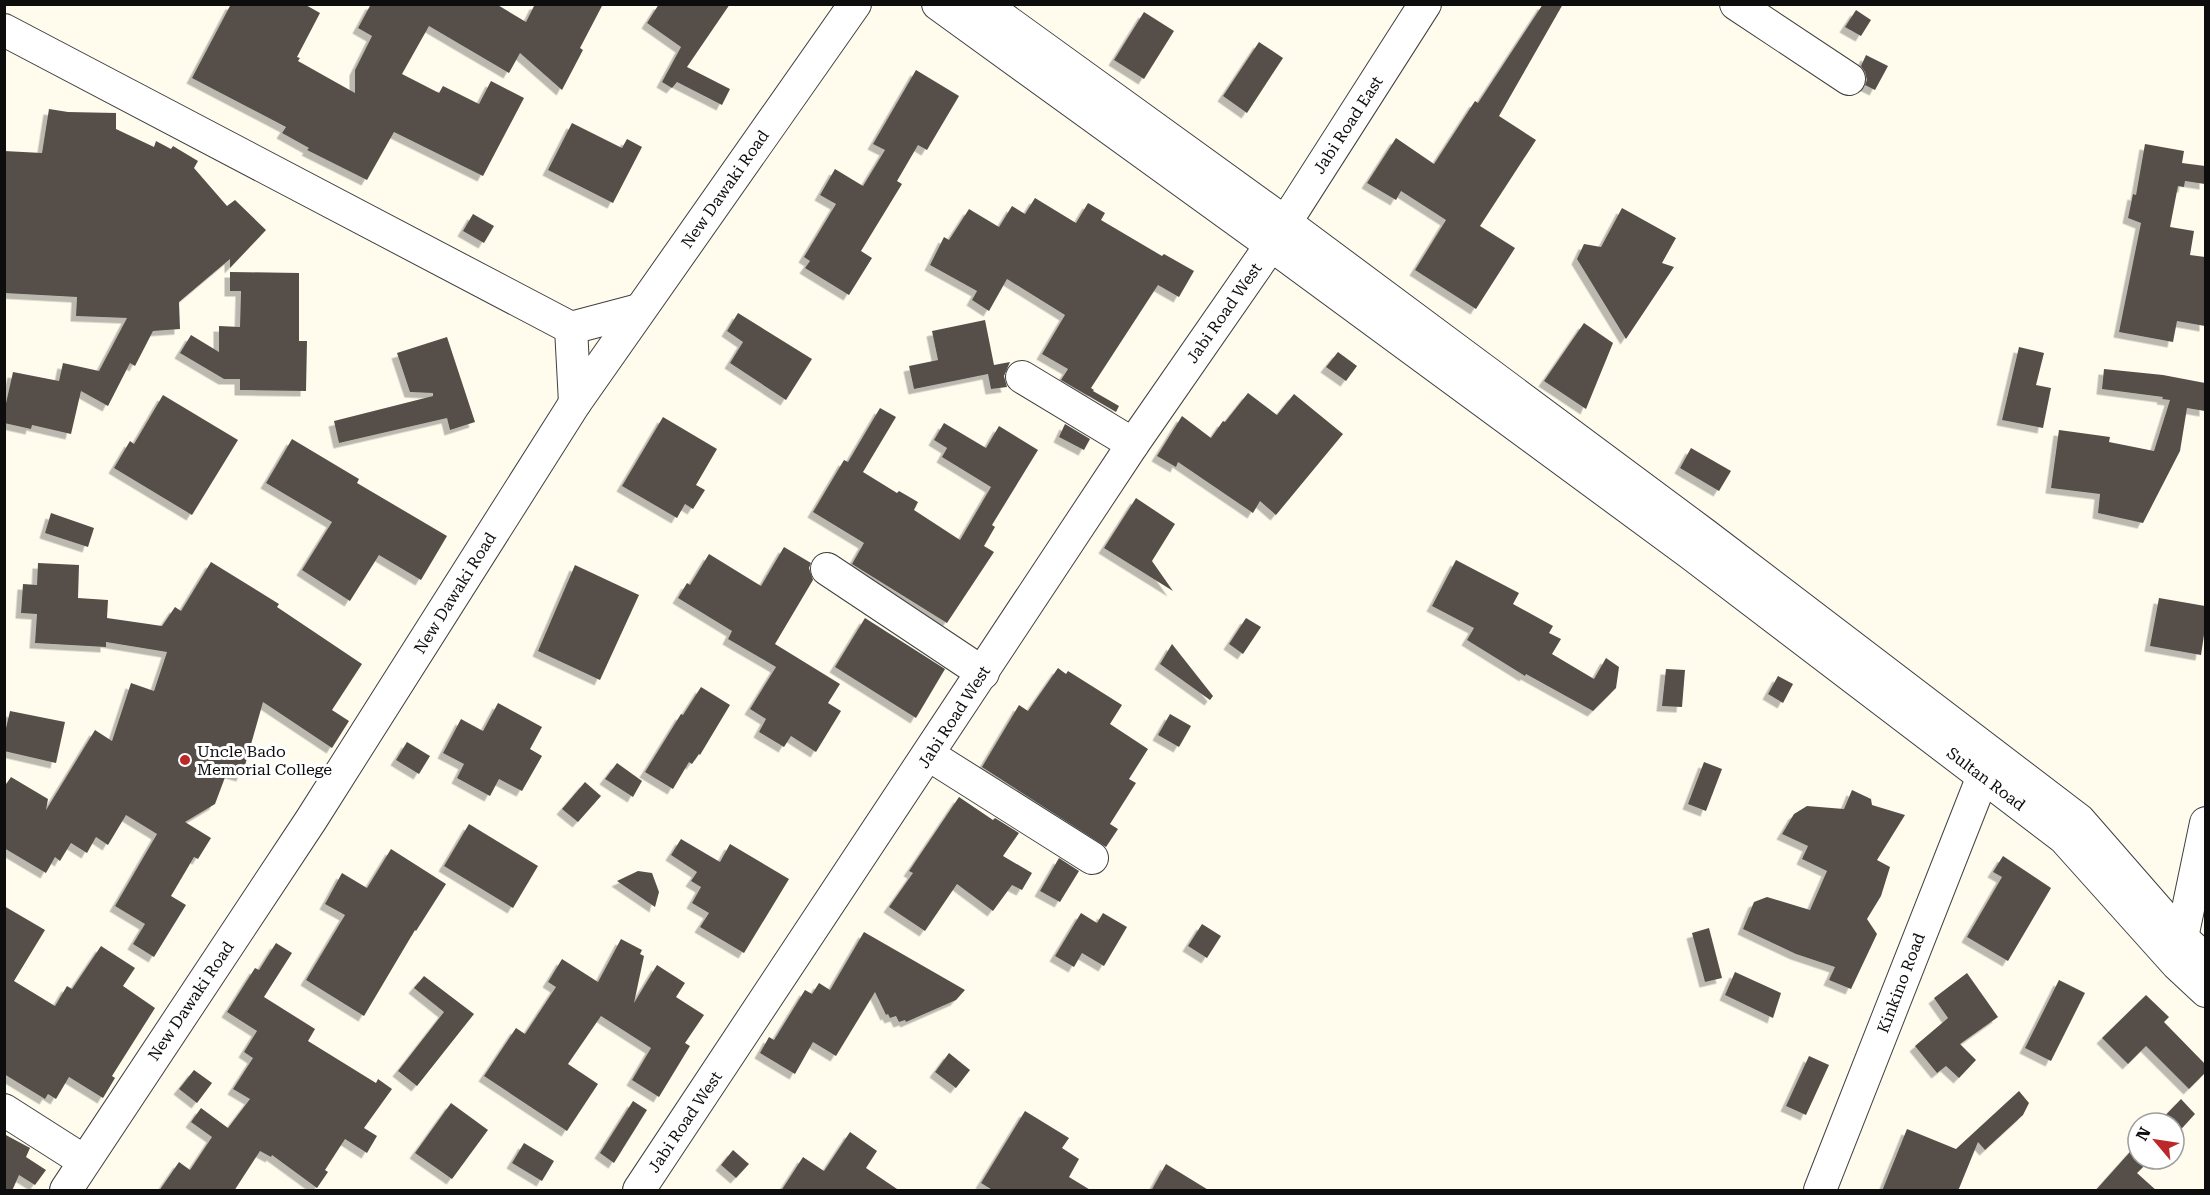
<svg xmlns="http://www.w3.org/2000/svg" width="2210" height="1195" font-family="'Roboto Serif',serif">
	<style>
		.building { fill: #564f4a; filter: url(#shadow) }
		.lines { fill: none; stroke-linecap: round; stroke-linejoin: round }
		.minor-casing { stroke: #404040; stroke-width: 34 }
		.minor { stroke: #fff; stroke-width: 32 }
		.poi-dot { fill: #bc2729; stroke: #fff; stroke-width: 2 }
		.labels { text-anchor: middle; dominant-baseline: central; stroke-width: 6; stroke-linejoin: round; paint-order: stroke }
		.street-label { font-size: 16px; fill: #0d0d0d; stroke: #fff }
		.poi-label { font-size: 16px; fill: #0d0d0d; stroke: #fff; text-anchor: start }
	</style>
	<defs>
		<filter id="shadow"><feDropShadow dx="-5.5" dy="5.5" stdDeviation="0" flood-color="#0004"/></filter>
	</defs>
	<rect width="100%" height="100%" fill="#fffcee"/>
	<!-- building -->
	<g class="building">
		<path d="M 231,4 L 304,4 L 320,13 L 297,57 L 300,58 L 298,61 L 355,93 L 355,70 L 372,36 L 358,28 L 371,4 L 496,4 L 526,22 L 535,4 L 603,4 L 580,48 L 583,50 L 562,90 L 520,53 L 509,73 L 429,26 L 402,74 L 439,93 L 443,86 L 479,104 L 491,81 L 524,98 L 483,176 L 394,132 L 367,180 L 307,150 L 309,148 L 282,133 L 286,127 L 192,78 Z"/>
		<path d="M 659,4 L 730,4 L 687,67 L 730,89 L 722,105 L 677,82 L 672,88 L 662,82 L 681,47 L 647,23 Z"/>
		<path d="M 1543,4 L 1563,4 L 1499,116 L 1536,140 L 1480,226 L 1515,248 L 1476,309 L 1415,270 L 1446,220 L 1401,191 L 1396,200 L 1367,183 L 1396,138 L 1434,164 L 1475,101 L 1478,103 Z"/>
		<path d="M 1856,10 L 1871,20 L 1861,36 L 1845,27 Z"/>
		<path d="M 1144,12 L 1174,31 L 1144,79 L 1114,60 Z"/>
		<path d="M 1259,42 L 1283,58 L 1247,113 L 1223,96 Z"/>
		<path d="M 1866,55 L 1888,66 L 1875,90 L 1865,85 L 1867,80 L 1865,72 L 1861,66 Z"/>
		<path d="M 916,70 L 959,96 L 927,150 L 918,145 L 897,181 L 902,184 L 861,251 L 872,258 L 849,295 L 805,268 L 810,261 L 804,257 L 836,204 L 820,195 L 835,169 L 863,186 L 885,150 L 873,144 Z"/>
		<path d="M 49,109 L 68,112 L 116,113 L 116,129 L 154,147 L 156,141 L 171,149 L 173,146 L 198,161 L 194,168 L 227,206 L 235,200 L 266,230 L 230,268 L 230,259 L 179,302 L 180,329 L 153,331 L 135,366 L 130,363 L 108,406 L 81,391 L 71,434 L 32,425 L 31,429 L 4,423 L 4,412 L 13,372 L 59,381 L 63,363 L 99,371 L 127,318 L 76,316 L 77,297 L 4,293 L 4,151 L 42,153 Z"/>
		<path d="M 572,123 L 622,148 L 627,139 L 642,147 L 613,203 L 548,170 Z"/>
		<path d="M 2145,144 L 2184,151 L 2182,163 L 2205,166 L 2205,184 L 2185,181 L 2184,187 L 2178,186 L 2170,227 L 2194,231 L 2190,255 L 2205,257 L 2205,326 L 2177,321 L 2173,342 L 2119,332 L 2141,223 L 2128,218 L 2133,194 L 2136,195 Z"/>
		<path d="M 1035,198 L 1076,223 L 1088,203 L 1105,213 L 1101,220 L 1162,256 L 1164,254 L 1194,271 L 1179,297 L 1158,285 L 1091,388 L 1094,390 L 1093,391 L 1119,406 L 1116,412 L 1061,380 L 1068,369 L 1042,354 L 1065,315 L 1007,279 L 989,311 L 972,300 L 977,291 L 930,265 L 944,237 L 949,240 L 969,209 L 999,227 L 1012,206 L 1025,214 Z"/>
		<path d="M 1622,208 L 1676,238 L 1662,263 L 1674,267 L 1626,339 L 1577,259 L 1584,244 L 1601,247 Z"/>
		<path d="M 473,214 L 494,226 L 484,243 L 463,231 Z"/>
		<path d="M 230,272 L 299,273 L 299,341 L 307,341 L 306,391 L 240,390 L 240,379 L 224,379 L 180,353 L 191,335 L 219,352 L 219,326 L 240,327 L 241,291 L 230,291 Z"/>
		<path d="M 738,313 L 812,359 L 786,400 L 730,363 L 743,342 L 727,331 Z"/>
		<path d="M 985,320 L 994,365 L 1010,362 L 1004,376 L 1007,387 L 991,389 L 988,374 L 914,389 L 909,366 L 938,360 L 932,331 Z"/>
		<path d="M 1584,323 L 1613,343 L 1586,409 L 1544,381 Z"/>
		<path d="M 447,337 L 475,422 L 450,430 L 447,418 L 339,443 L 334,421 L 433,396 L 433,393 L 410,392 L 397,353 Z"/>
		<path d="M 2019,347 L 2044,353 L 2036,385 L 2051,388 L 2043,428 L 2002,420 Z"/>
		<path d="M 1338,352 L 1357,366 L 1346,381 L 1326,367 Z"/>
		<path d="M 2104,369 L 2163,375 L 2205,383 L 2205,411 L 2187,408 L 2180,451 L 2143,523 L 2098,513 L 2100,494 L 2051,488 L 2059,430 L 2110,437 L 2109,442 L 2154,451 L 2170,400 L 2162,399 L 2163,397 L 2102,389 Z"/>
		<path d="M 1248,393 L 1277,415 L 1294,394 L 1343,434 L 1276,515 L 1260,501 L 1253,513 L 1178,462 L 1176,467 L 1157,456 L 1182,416 L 1211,438 L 1223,421 L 1225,422 Z"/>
		<path d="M 163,395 L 238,440 L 192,515 L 114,468 L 130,441 L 134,444 Z"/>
		<path d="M 880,408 L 896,417 L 863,472 L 897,493 L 899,491 L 918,502 L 914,510 L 960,540 L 991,487 L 942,457 L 947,448 L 934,440 L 944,423 L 986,448 L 999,426 L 1038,450 L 992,525 L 995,527 L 984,546 L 994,552 L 947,623 L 852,564 L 864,543 L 813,512 L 844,460 L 848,462 Z"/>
		<path d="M 663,417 L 717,449 L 696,485 L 705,490 L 693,509 L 685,504 L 677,518 L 622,486 Z"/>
		<path d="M 1065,424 L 1090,439 L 1084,450 L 1059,437 Z"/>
		<path d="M 292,439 L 359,479 L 357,483 L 447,536 L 421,580 L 379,555 L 350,601 L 302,570 L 332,522 L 266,483 Z"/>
		<path d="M 1691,448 L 1731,471 L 1719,491 L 1680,468 Z"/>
		<path d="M 1136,498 L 1175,524 L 1152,561 L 1173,591 L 1104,548 Z"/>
		<path d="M 51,513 L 94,528 L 88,547 L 45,533 Z"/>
		<path d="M 784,547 L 811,563 L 809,568 L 813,580 L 775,644 L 840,684 L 828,703 L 841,711 L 816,752 L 791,736 L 784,747 L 759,732 L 766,719 L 750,709 L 776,667 L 728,639 L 732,631 L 678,598 L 687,583 L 690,585 L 709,554 L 761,586 Z"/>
		<path d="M 1456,560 L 1519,593 L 1513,604 L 1553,626 L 1549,633 L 1561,639 L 1552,654 L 1594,679 L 1606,658 L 1619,667 L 1616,688 L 1593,711 L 1526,674 L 1525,676 L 1467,640 L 1474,628 L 1432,606 Z"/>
		<path d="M 211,562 L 279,604 L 277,607 L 362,664 L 332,710 L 349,721 L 332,748 L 263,702 L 242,776 L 227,772 L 215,804 L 185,822 L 211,838 L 198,859 L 194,857 L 171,896 L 186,905 L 154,957 L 133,944 L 145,924 L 115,906 L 157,834 L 126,815 L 108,845 L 96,837 L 87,853 L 71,843 L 60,861 L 55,857 L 46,873 L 4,848 L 4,787 L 11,777 L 48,799 L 46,810 L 95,730 L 112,741 L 131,683 L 154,691 L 167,652 L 106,642 L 106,647 L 35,643 L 37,614 L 21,613 L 23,584 L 37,585 L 38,563 L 79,565 L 78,598 L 108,600 L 107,618 L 162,626 L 175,607 L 181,611 Z"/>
		<path d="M 575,565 L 639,595 L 600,680 L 538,651 Z"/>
		<path d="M 2159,598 L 2205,606 L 2205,628 L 2201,655 L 2150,646 Z"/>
		<path d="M 865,618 L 945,669 L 916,718 L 835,667 Z"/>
		<path d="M 1246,618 L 1261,627 L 1243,654 L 1229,644 Z"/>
		<path d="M 1172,644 L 1213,696 L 1210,700 L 1160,664 Z"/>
		<path d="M 1058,668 L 1066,674 L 1068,671 L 1122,705 L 1110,724 L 1148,749 L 1129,779 L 1136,783 L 1110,824 L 1118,829 L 1106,847 L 982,767 L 1019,705 L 1028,711 Z"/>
		<path d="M 1666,669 L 1685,670 L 1682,707 L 1662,706 Z"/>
		<path d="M 1778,676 L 1793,684 L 1783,703 L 1768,694 Z"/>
		<path d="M 701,687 L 730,705 L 700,755 L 699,754 L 692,764 L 689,762 L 673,789 L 645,772 L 681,714 L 683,715 Z"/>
		<path d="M 498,703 L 542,727 L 530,749 L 542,756 L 522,791 L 499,779 L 490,796 L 457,778 L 464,764 L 443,753 L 461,719 L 483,731 Z"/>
		<path d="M 10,711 L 65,722 L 56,763 L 4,751 L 4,737 Z"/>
		<path d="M 1170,714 L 1191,726 L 1179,747 L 1158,735 Z"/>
		<path d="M 407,742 L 430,756 L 419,774 L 396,760 Z"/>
		<path d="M 1704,762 L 1722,769 L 1706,811 L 1688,804 Z"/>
		<path d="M 617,763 L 642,781 L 633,797 L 605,779 Z"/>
		<path d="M 585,782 L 601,796 L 578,822 L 562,809 Z"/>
		<path d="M 1852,790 L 1871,799 L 1872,805 L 1905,815 L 1877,860 L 1890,867 L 1881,896 L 1867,919 L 1877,934 L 1851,989 L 1829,980 L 1835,967 L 1796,954 L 1743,929 L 1754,902 L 1767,897 L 1810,910 L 1827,871 L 1802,859 L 1808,846 L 1782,834 L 1794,814 L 1807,806 L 1844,809 Z"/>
		<path d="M 959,797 L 993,820 L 995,818 L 1019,833 L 1003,856 L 1032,873 L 1022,890 L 1012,885 L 993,911 L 957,884 L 925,931 L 889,907 L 913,873 L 909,871 Z"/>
		<path d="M 469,824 L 538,866 L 513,908 L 444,866 Z"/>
		<path d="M 681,839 L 720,862 L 730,844 L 789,879 L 744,953 L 700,927 L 709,913 L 692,903 L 701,887 L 691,881 L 697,872 L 671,855 Z"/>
		<path d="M 391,849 L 446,884 L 416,931 L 415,930 L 364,1016 L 306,980 L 345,915 L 325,904 L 342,873 L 367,888 Z"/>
		<path d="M 2003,856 L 2051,888 L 2008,961 L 1967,937 L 2002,877 L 1993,872 Z"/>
		<path d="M 1059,858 L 1079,871 L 1060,902 L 1040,891 Z"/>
		<path d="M 638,871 L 652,873 L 659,892 L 655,907 L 617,881 Z"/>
		<path d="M 4,906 L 45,930 L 14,981 L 55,1006 L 67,986 L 72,989 L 101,946 L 135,968 L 123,986 L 155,1008 L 112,1076 L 115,1078 L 103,1098 L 69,1077 L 56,1099 L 48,1094 L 45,1099 L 4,1074 Z"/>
		<path d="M 1081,913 L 1097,923 L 1103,913 L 1127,927 L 1104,966 L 1082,953 L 1074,967 L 1055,956 Z"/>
		<path d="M 1202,924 L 1221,936 L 1207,958 L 1188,946 Z"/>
		<path d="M 1709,928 L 1722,978 L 1705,982 L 1692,933 Z"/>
		<path d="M 864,932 L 965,990 L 956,1000 L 906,1022 L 905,1020 L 899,1022 L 896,1016 L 890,1018 L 888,1014 L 886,1015 L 875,992 L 836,1056 L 813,1042 L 795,1074 L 760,1053 L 769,1037 L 774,1040 L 805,990 L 812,994 L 819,983 L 830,990 Z"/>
		<path d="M 621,939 L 642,950 L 640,954 L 644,956 L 634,1003 L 657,965 L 685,983 L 676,997 L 704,1015 L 685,1043 L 690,1046 L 659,1097 L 632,1080 L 651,1048 L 601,1016 L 568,1064 L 598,1084 L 567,1131 L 484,1076 L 516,1028 L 525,1034 L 556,987 L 548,982 L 562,959 L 598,982 Z"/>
		<path d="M 276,943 L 292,953 L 264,997 L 315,1029 L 308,1041 L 376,1083 L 378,1079 L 392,1089 L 364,1128 L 377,1136 L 367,1153 L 345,1139 L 325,1170 L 328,1172 L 317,1188 L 272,1155 L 271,1157 L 260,1151 L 234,1191 L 159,1191 L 179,1162 L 190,1170 L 212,1137 L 191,1122 L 201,1108 L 228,1128 L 250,1099 L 233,1089 L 253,1058 L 244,1052 L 257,1031 L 227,1012 L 255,968 L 259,970 Z"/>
		<path d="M 1735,972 L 1781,993 L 1773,1018 L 1725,995 Z"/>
		<path d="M 1967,973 L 1998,1017 L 1960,1044 L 1976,1060 L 1959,1078 L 1946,1066 L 1937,1073 L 1915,1046 L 1948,1018 L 1934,998 Z"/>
		<path d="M 424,976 L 474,1014 L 417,1086 L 398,1071 L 444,1012 L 414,988 Z"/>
		<path d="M 2059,980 L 2085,993 L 2051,1061 L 2025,1048 Z"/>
		<path d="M 2146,995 L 2169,1017 L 2164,1022 L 2205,1064 L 2205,1073 L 2189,1089 L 2146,1046 L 2128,1064 L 2102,1038 Z"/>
		<path d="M 949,1053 L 970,1070 L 956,1088 L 935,1072 Z"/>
		<path d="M 1809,1056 L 1829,1065 L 1806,1115 L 1786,1106 Z"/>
		<path d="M 194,1070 L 212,1083 L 197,1103 L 179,1089 Z"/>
		<path d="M 2019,1091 L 2029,1103 L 2023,1115 L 1985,1150 L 1978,1142 L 1958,1191 L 1882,1191 L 1907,1129 L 1956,1149 Z"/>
		<path d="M 2181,1099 L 2195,1114 L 2174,1137 L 2174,1123 L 2158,1123 Z"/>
		<path d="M 633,1101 L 647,1110 L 614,1163 L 600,1153 Z"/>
		<path d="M 451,1103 L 488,1130 L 452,1179 L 415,1153 Z"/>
		<path d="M 1025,1111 L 1069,1138 L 1062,1148 L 1079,1159 L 1069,1177 L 1092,1191 L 994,1191 L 981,1183 Z"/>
		<path d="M 850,1132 L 877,1151 L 866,1168 L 900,1191 L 781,1191 L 803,1157 L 824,1171 Z"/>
		<path d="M 4,1134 L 30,1148 L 26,1157 L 46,1170 L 35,1185 L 19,1175 L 12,1191 L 4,1191 Z"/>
		<path d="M 524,1143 L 554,1161 L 542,1181 L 512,1163 Z"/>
		<path d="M 2138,1143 L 2138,1159 L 2151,1159 L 2137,1173 L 2157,1191 L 2095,1191 Z"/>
		<path d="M 733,1150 L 749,1164 L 736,1178 L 721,1165 Z"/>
		<path d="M 1166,1164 L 1210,1191 L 1151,1191 Z"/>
	</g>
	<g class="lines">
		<defs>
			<g id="minor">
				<path d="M 938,4 L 1271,245 L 1690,553 L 2064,838 L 2177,964 L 2206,991"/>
				<path d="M 983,4 L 1286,223 L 1704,534 L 2079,820 L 2182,938 L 2206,960"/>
				<path d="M 1736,4 L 1849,79"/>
				<path d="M 4,30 L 571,328 L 575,403"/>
				<path d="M 571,328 L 639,310"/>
				<path d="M 1022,377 L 1133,444"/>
				<path d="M 827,569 L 983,673"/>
				<path d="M 929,755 L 1092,858"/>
				<path d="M 2179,952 L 2206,823"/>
				<path d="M 4,1110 L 84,1161"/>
				<path d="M 66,1190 L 311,820 L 575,403 L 855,4"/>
				<path d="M 639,1190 L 1133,444 L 1271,245 L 1425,4"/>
				<path d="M 1820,1190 L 1983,776"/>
			</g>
		</defs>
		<!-- minor casing -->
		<use href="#minor" class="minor-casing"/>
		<!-- minor -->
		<use href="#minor" class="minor"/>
	</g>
	<!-- markers -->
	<circle class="poi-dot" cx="185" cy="760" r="6"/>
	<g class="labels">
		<!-- street labels -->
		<g class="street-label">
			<text transform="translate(1348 125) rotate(-57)">Jabi Road East</text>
			<text transform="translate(725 189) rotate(-55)">New Dawaki Road</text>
			<text transform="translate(1224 313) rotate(-55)">Jabi Road West</text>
			<text transform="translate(455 593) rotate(-58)">New Dawaki Road</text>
			<text transform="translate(954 717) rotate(-57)">Jabi Road West</text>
			<text transform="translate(1986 779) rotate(37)">Sultan Road</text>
			<text transform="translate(1901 983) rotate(-69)">Kinkino Road</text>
			<text transform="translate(191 1001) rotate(-56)">New Dawaki Road</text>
			<text transform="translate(685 1122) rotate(-56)">Jabi Road West</text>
		</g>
		<!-- poi labels -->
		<g class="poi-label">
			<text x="197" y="751">Uncle Bado<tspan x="197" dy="18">Memorial College</tspan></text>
		</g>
	</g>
	<!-- border -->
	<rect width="2210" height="1195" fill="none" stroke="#0d0d0d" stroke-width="12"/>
	<!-- north arrow -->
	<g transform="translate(2156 1141) rotate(299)"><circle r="28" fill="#ffffff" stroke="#9e9e9e" stroke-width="1.5"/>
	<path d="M0-4.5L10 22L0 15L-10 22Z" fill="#bc2729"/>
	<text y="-9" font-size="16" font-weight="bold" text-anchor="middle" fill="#0d0d0d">N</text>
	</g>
</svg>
